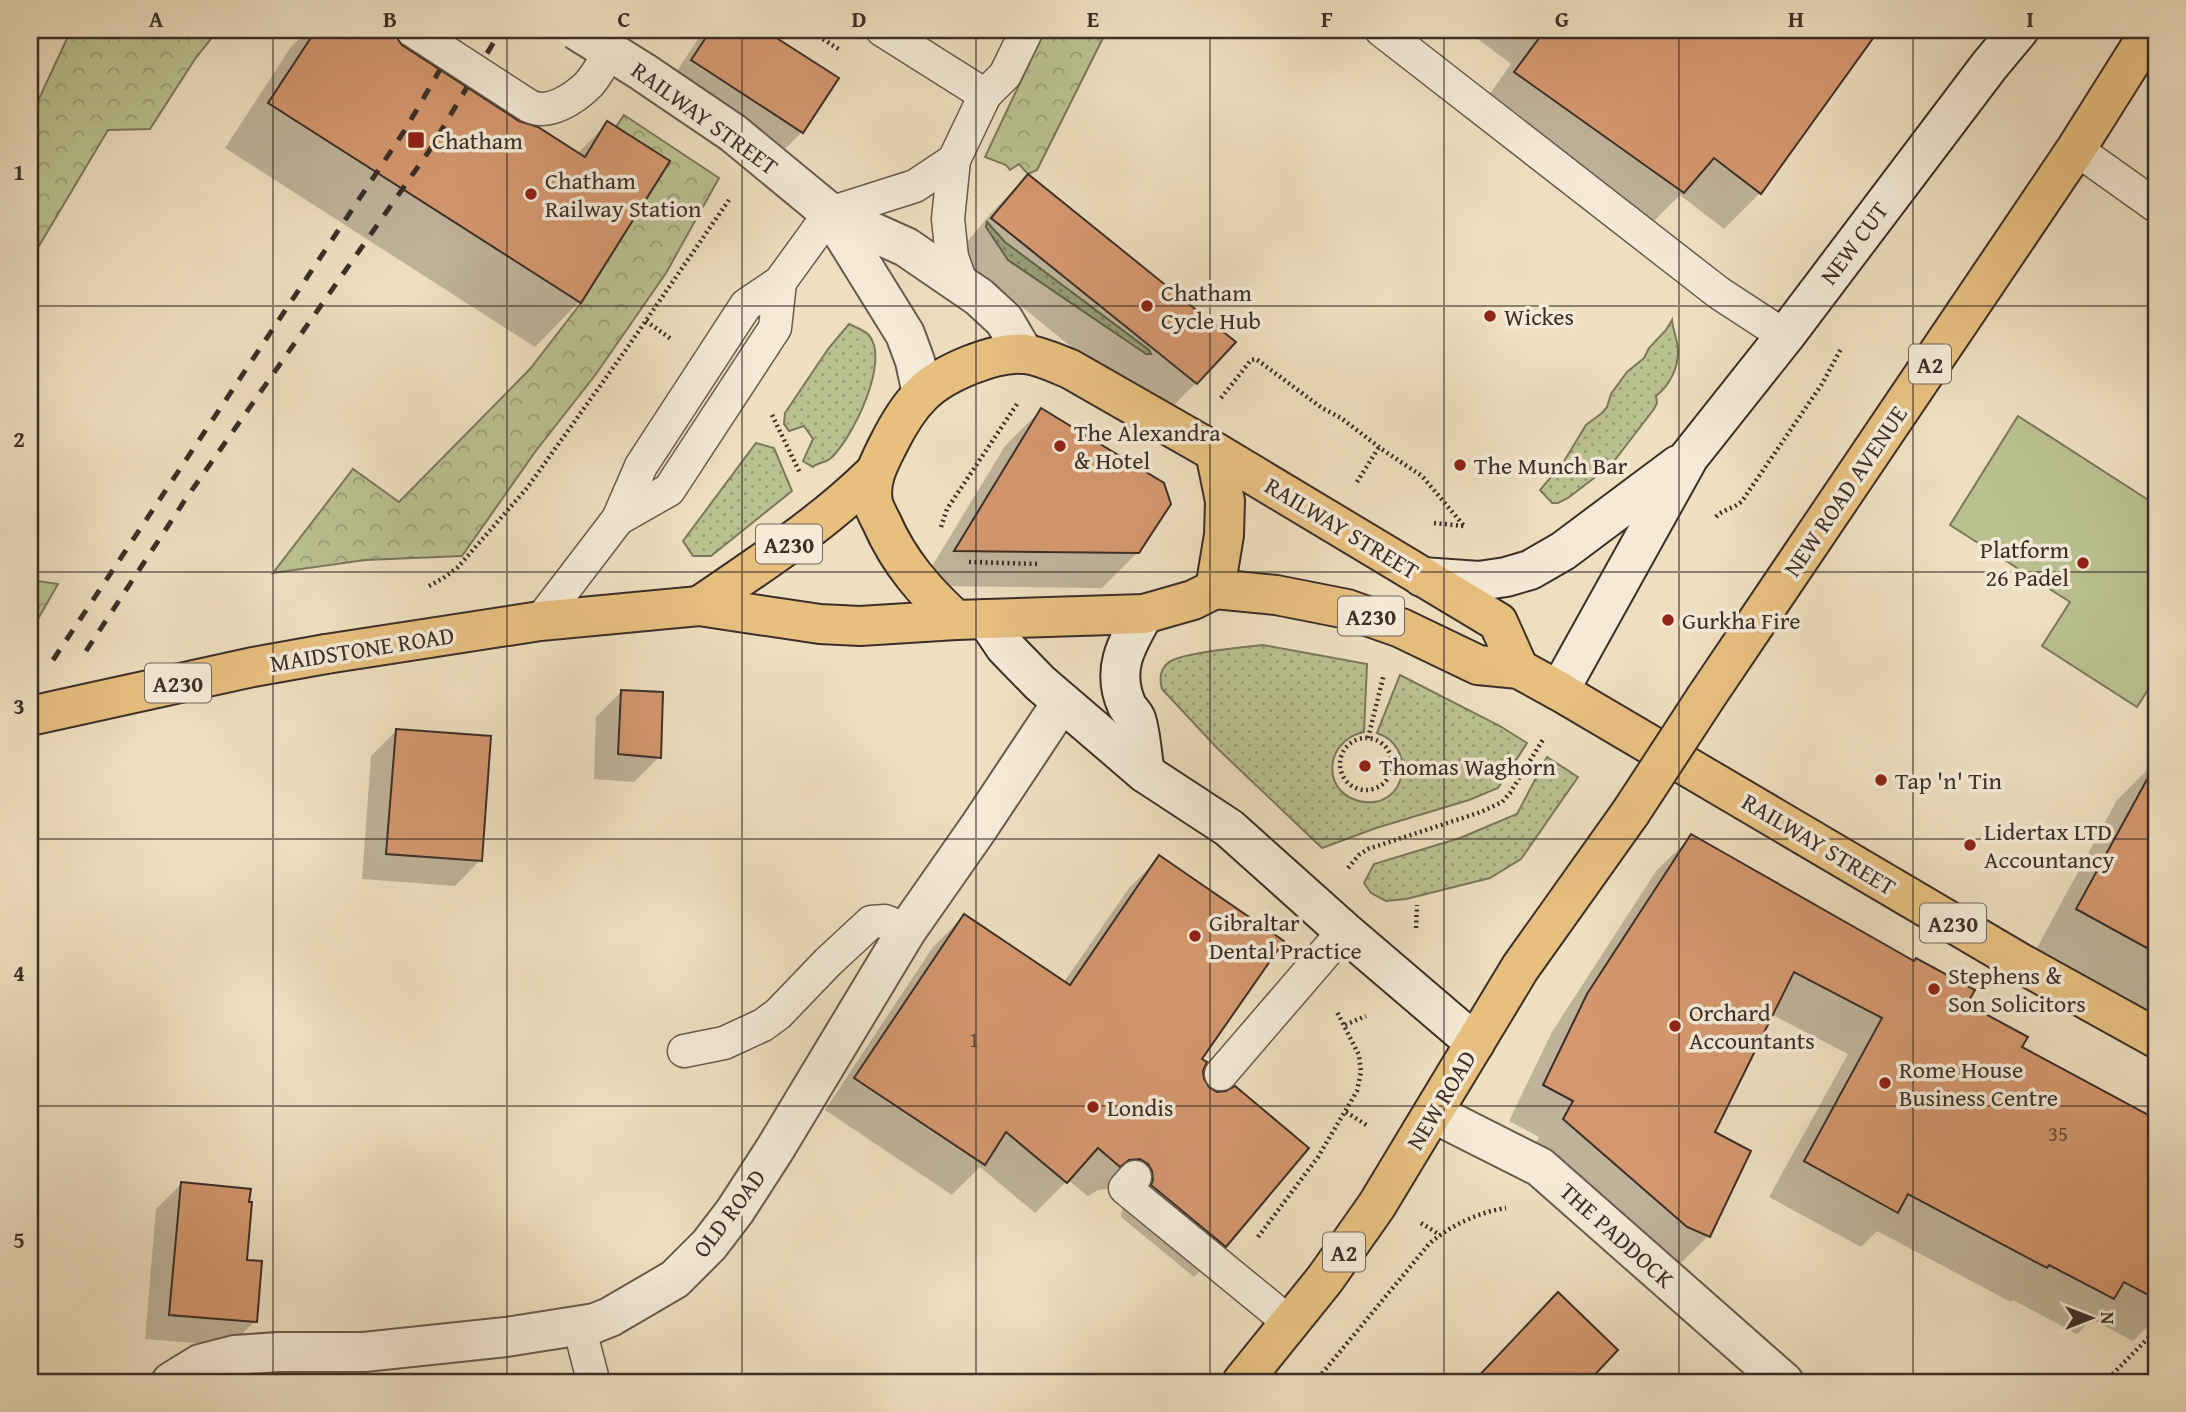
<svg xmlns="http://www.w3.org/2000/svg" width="2186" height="1412" font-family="'Gentium Book Plus',serif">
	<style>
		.grass { fill: url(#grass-dots); stroke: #7b785c; stroke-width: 2 }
		.forest { fill: url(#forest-crowns); stroke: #7b785c; stroke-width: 2 }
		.garden { fill: #bac191; stroke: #7b785c; stroke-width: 2 }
		.shadow { fill: #0003 }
		.building { fill: #d4976e; stroke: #3c2f28; stroke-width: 2 }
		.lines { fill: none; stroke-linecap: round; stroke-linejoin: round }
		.lane-casing { stroke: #685b4e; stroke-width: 35 }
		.street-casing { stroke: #685b4e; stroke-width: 42 }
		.secondary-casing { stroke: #3c2f28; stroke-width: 42 }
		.primary-casing { stroke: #3c2f28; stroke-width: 42 }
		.path { stroke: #3c2f28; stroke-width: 4.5; stroke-dasharray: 2 3.5; stroke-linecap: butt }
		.lane { stroke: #f4ead6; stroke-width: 32 }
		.street { stroke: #f4ead6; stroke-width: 38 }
		.secondary { stroke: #f4ead6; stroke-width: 38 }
		.primary { stroke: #e7c080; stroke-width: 38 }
		.rail { stroke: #3c2f28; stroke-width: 5; stroke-dasharray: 12 12; stroke-linecap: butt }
		.lane-bridge-casing { stroke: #685b4e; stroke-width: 35; stroke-linecap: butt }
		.street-bridge-casing { stroke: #685b4e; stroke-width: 42; stroke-linecap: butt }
		.primary-bridge-casing { stroke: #3c2f28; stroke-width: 42; stroke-linecap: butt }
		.lane-bridge { stroke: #f4ead6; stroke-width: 32 }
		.street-bridge { stroke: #f4ead6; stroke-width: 38 }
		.primary-bridge { stroke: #e7c080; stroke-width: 38 }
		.grid { fill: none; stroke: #3c2f28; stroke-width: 2; stroke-opacity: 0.55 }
		.poi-dot { fill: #8f2418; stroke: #f4ead6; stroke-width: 2.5 }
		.labels { text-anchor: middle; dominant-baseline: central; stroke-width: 7; stroke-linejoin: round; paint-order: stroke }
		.number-label { font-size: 21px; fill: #62493a }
		.shield { fill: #f4ead6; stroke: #73675c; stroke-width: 2 }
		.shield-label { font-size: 23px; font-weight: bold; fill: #3c2f28 }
		.street-label { font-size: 24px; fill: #3c2f28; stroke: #f4ead6 }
		.poi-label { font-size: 24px; fill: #3c2f28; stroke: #f4ead6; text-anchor: start }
		.neatline { fill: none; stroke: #3c2f28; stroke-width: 2.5 }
		.grid-label { font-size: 23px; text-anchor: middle; font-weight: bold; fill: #3c2f28 }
	</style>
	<defs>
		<pattern id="grass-dots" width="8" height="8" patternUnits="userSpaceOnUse" patternTransform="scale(1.75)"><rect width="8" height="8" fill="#bac191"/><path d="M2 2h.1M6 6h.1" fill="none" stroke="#989d76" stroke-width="1.8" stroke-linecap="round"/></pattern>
		<pattern id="forest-crowns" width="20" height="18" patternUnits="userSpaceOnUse" patternTransform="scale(1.75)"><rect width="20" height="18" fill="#bac191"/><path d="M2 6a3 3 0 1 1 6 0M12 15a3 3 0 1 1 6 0" fill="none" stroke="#989d76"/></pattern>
	</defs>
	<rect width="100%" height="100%" fill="#eedfc0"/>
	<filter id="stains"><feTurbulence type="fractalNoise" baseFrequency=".00286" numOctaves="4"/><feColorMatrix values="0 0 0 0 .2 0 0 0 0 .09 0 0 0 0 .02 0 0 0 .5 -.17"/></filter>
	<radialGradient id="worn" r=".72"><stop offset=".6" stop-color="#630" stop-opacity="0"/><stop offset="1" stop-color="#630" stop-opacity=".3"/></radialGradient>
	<!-- grass -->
	<g class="grass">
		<path d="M 987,222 L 1005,242 L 1149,350 L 1151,354 L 1146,354 L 1008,260 L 986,227 Z"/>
		<path d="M 1672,320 C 1673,331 1678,341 1678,352 C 1678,369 1669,386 1656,396 L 1657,403 L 1654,409 L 1611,465 L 1568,498 L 1558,503 L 1552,503 L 1540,490 L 1563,463 L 1586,425 L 1602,413 L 1607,407 L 1611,394 L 1627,372 L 1644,358 L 1649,348 L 1666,330 Z"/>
		<path d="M 849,324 C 855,327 863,330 868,334 C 892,359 852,439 831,458 C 826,463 818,462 813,467 L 803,461 L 813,439 L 804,426 L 789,431 L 784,424 L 785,413 L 828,349 Z"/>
		<path d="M 756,443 L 774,448 L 792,491 L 711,556 L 693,556 L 683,541 Z"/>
		<path d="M 1263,645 L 1367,664 L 1364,732 C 1322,741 1321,797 1365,802 C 1406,807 1418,747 1377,733 L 1400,675 L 1500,726 L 1527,743 L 1498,788 L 1469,800 L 1376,828 L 1322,848 L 1217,748 L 1162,689 C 1159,679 1160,667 1171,661 C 1187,652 1243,647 1263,645 Z"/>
		<path d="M 1547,757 L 1578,777 L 1521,859 L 1490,878 L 1406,899 L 1386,901 L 1371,893 L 1364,883 L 1374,864 L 1460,838 L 1517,814 Z"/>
	</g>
	<!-- forest -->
	<g class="forest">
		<path d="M 71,30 L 218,30 L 195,59 L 150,129 L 108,130 L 30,261 L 30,118 Z"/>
		<path d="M 1045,30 L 1107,30 L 1037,170 L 1028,174 L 1019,164 L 1010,170 L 1006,165 L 985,157 Z"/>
		<path d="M 624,115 L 719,178 L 666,273 L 596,374 L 535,452 L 462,556 L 365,560 L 273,573 L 353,469 L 399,502 L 530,369 L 581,303 L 670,161 L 616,127 Z"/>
		<path d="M 30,576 L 37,581 L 58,584 L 35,624 L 30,625 Z"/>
	</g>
	<!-- garden -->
	<path class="garden" d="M 2018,416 L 2156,505 L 2156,677 L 2137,707 L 2042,646 L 2070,602 L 1950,525 Z"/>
	<!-- shadow -->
	<g class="shadow">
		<path d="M 309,30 L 382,30 L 394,36 L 401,47 L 518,123 L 577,154 L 607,124 L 579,302 L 535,347 L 225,148 L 291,47 Z"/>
		<path d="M 704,30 L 761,30 L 837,79 L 802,132 L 777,157 L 667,86 Z"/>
		<path d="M 1466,30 L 1877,30 L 1760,193 L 1724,229 L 1680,195 L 1647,228 L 1479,109 L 1511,64 Z"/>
		<path d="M 1028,176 L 1196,383 L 1160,419 L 957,254 L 992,212 Z"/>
		<path d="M 1041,410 L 1138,552 L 1102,588 L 920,586 L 1005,446 Z"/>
		<path d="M 621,692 L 659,757 L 634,782 L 594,779 L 596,717 Z"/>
		<path d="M 396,731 L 480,860 L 455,886 L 362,879 L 371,756 Z"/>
		<path d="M 2156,761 L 2156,1022 L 2033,955 L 2117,800 Z"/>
		<path d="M 1692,836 L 1965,1005 L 2020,1048 L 2156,1121 L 2156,1318 L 2133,1341 L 2092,1319 L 2077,1334 L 2013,1300 L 2011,1302 L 1877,1231 L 1861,1247 L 1769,1197 L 1848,1054 L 1771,1014 L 1713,1132 L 1708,1236 L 1673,1271 L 1529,1155 L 1539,1137 L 1509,1121 L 1552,1032 L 1656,871 Z"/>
		<path d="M 1160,857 L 1200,1059 L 1225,1246 L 1194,1277 L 1121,1217 L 1123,1204 L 1116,1194 L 1108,1189 L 1098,1190 L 1088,1196 L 1068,1180 L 1035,1213 L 980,1167 L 952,1195 L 825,1110 L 933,947 L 964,916 L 1064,982 L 1129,888 Z"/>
		<path d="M 181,1184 L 245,1262 L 255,1321 L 230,1346 L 145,1339 L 156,1209 Z"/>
		<path d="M 1522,1331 L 1616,1350 L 1585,1382 L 1473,1382 Z"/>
	</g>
	<!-- building -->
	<g class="building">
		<path d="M 316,30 L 386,30 L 395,35 L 402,45 L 519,121 L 538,127 L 585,157 L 607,121 L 670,161 L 581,303 L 268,103 Z"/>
		<path d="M 711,30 L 764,30 L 839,78 L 803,133 L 691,60 Z"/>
		<path d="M 1545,30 L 1879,30 L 1761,194 L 1714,158 L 1684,193 L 1514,72 Z"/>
		<path d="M 1028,174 L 1236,342 L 1197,384 L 991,218 Z"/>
		<path d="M 1041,408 L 1164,483 L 1171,504 L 1139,553 L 954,551 Z"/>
		<path d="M 621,690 L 663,692 L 661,758 L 618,754 Z"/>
		<path d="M 396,729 L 491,736 L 482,861 L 386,854 Z"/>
		<path d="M 2156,763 L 2156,953 L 2076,909 Z"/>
		<path d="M 1691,834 L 1914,961 L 1916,958 L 1975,990 L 1967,1004 L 2028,1037 L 2022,1047 L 2156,1119 L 2156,1299 L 2124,1282 L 2114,1299 L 2049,1265 L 2047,1268 L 1908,1194 L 1898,1213 L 1804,1161 L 1882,1018 L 1794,972 L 1715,1132 L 1751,1151 L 1710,1237 L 1687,1227 L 1563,1119 L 1573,1101 L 1543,1085 L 1587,994 Z"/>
		<path d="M 1159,855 L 1284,941 L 1202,1059 L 1207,1062 L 1203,1071 L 1204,1079 L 1209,1087 L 1217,1092 L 1226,1091 L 1235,1086 L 1309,1148 L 1226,1247 L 1151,1185 L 1153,1180 L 1152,1171 L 1148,1164 L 1140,1159 L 1129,1160 L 1120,1167 L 1098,1148 L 1067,1183 L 1006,1132 L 985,1165 L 854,1078 L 964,914 L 1070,985 Z"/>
		<path d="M 181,1182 L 251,1189 L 249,1202 L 252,1202 L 247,1260 L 262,1261 L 257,1322 L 169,1315 Z"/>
		<path d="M 1558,1292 L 1618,1350 L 1588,1382 L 1473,1382 Z"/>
	</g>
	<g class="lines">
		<defs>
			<g id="lane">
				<path d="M 882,30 L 985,95"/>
				<path d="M 1381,30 L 1719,293 L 1785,336"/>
				<path d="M 2076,149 L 2156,206"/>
				<path d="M 962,285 L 952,257 L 948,219 L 954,160 L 985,95 L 1005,75 L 1027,30"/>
				<path d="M 618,519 L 669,490 L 775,328 L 780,282"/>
				<path d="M 540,621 L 618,519 L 641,466 L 746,305 L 780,282 L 830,213 L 915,186 L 954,160"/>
				<path d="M 684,1051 L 724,1043 L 763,1025 L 778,1014 L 828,962 L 871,922 L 885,921 L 907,930"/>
				<path d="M 1221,1074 L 1344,931"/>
				<path d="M 1135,1177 L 1125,1188 L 1290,1323"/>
				<path d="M 579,1326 L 592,1376 L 591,1382"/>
			</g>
			<g id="street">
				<path d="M 733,133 L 830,213 L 906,247 L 979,297 L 1004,320 L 1024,354"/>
				<path d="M 830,213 L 905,334 L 915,361 L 922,394"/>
				<path d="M 1433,1113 L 1540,1167 L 1784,1382"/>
				<path d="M 171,1382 L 200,1364 L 235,1355 L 278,1352 L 364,1352 L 506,1337 L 595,1323 L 610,1317 L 675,1279 L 709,1245 L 735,1211 L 775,1149 L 907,930 L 979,827 L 1062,702"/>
			</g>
			<g id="secondary">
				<path d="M 1422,577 L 1479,581 L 1506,577 L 1530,570 L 1563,551 L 1678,465"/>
				<path d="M 1144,614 C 1126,645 1111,670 1127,706 C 1129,710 1134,714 1136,719 C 1141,733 1142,757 1145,773"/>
				<path d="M 986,619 L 1005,647 L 1040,683 L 1145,773 L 1229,828 L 1344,931 L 1475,1043"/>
				<path d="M 1559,691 L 1689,457 L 1785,336 L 1989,66 L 2019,30"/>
			</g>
			<g id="primary">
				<path d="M 1215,452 L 1225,501 L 1224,535 L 1215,589"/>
				<path d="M 699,606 C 759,565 821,525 873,474"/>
				<path d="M 956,620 C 925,592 899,562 882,523 C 879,517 875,510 873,503 C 869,480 879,463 889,443 C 897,427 909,407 922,394 C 943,373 995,351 1025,354 C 1041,356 1055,363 1070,369 L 1215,452 L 1498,622 L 1519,669"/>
				<path d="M 326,654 L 540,621 L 699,606 L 820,624 L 860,626 L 956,620 L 1144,614 L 1193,600 L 1215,589 L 1276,595 L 1347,609 L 1401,628 L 1478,665 L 1519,669 L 1559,691 L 2024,965 L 2156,1038"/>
				<path d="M 1706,697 L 2076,149 L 2151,30"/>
				<path d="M 1242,1382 L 1325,1279 L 1377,1205 L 1520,968 L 1631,812"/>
			</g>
		</defs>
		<!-- lane casing -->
		<use href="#lane" class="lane-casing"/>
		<!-- street casing -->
		<use href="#street" class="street-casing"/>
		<!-- secondary casing -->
		<use href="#secondary" class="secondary-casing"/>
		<!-- primary casing -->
		<use href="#primary" class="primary-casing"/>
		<!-- path -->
		<g class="path">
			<path d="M 809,30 L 840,50"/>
			<path d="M 646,321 L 671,339"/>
			<path d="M 1221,398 L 1251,360 L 1256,359 L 1322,408 L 1341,418 L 1383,450 L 1422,476 L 1465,527"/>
			<path d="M 772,415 L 800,473"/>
			<path d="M 1357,482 L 1379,447"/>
			<path d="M 1716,517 C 1723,509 1734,509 1742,501 L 1822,384 L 1842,347"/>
			<path d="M 1434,523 L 1464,526"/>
			<path d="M 941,527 L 947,509 L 1017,404"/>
			<path d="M 969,562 L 1040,564"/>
			<path d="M 429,586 L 442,579 L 458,567 L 527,488 L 625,351 L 731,197"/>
			<path d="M 1368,738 L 1384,674"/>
			<circle cx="1366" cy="764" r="26"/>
			<path d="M 1348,868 L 1359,855 L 1368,849 L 1481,812 L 1502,802 L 1510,793 L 1544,738"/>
			<path d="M 1416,928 L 1417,905"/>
			<path d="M 1345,1025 L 1366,1016"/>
			<path d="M 1346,1112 L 1368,1126"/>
			<path d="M 1421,1223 L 1440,1235"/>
			<path d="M 1258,1237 L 1318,1157 L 1357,1091 L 1361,1072 L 1359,1055 L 1336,1010"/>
			<path d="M 1315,1382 L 1429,1244 C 1449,1226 1479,1212 1506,1208"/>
			<path d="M 2105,1382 L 2156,1330"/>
		</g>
		<!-- lane -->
		<use href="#lane" class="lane"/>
		<!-- street -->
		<use href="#street" class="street"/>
		<!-- secondary -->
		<use href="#secondary" class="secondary"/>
		<!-- primary -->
		<use href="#primary" class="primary"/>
		<!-- rail -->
		<g class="rail">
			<path d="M 86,651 L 185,500 L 429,151 L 501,30"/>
			<path d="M 53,660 L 405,130 L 463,30"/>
		</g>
		<defs>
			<path id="lane-bridge" d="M 412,30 L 529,106 C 549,116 575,98 589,84 C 597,75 604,62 610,51"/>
			<path id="street-bridge" d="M 576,30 L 643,72 L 733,133"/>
			<g id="primary-bridge">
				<path d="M 30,716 L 253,667 L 326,654"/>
				<path d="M 1631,812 L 1706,697"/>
			</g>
		</defs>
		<!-- lane-bridge casing -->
		<use href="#lane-bridge" class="lane-bridge-casing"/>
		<!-- street-bridge casing -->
		<use href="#street-bridge" class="street-bridge-casing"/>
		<!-- primary-bridge casing -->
		<use href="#primary-bridge" class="primary-bridge-casing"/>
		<!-- lane-bridge -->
		<use href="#lane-bridge" class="lane-bridge"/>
		<!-- street-bridge -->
		<use href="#street-bridge" class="street-bridge"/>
		<!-- primary-bridge -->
		<use href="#primary-bridge" class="primary-bridge"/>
	</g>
	<!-- grid -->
	<path class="grid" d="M 273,30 L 273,1382M 507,30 L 507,1382M 742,30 L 742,1382M 976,30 L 976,1382M 1210,30 L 1210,1382M 1444,30 L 1444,1382M 1679,30 L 1679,1382M 1913,30 L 1913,1382M 30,306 L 2156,306M 30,572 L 2156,572M 30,839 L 2156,839M 30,1106 L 2156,1106"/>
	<!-- markers -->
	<g class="poi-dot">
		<rect x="407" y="131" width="18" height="18" rx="3.5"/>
		<circle cx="531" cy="194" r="7"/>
		<circle cx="1147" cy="306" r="7"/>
		<circle cx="1490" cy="316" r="7"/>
		<circle cx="1060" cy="446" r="7"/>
		<circle cx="1460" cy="465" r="7"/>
		<circle cx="2083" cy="563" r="7"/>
		<circle cx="1668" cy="620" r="7"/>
		<circle cx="1365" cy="766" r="7"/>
		<circle cx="1881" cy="780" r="7"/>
		<circle cx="1970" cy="845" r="7"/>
		<circle cx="1195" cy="936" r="7"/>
		<circle cx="1934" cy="989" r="7"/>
		<circle cx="1675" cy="1026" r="7"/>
		<circle cx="1885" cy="1083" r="7"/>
		<circle cx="1093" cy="1107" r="7"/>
	</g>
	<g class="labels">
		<!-- number labels -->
		<g class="number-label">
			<text x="974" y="1039">1</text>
			<text x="2058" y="1133">35</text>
		</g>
		<!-- shield labels -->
		<g class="shield">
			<rect x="1909" y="344.5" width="42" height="39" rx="5"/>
			<rect x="756" y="524.5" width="66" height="39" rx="5"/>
			<rect x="1338" y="596.5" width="66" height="39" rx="5"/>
			<rect x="145" y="663.5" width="66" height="39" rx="5"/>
			<rect x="1920" y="903.5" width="66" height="39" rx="5"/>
			<rect x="1323" y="1232.5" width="42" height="39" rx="5"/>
		</g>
		<g class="shield-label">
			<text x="1930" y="364">A2</text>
			<text x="789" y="544">A230</text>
			<text x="1371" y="616">A230</text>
			<text x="178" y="683">A230</text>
			<text x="1953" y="923">A230</text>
			<text x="1344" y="1252">A2</text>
		</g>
		<!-- street labels -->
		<g class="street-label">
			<text transform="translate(705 118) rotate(36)">RAILWAY STREET</text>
			<text transform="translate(1854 243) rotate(-53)">NEW CUT</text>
			<text transform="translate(1845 491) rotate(-56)">NEW ROAD AVENUE</text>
			<text transform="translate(1342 528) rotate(31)">RAILWAY STREET</text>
			<text transform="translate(362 649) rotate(-9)">MAIDSTONE ROAD</text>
			<text transform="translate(1819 844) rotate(31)">RAILWAY STREET</text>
			<text transform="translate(1441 1100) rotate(-59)">NEW ROAD</text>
			<text transform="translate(729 1213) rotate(-53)">OLD ROAD</text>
			<text transform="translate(1617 1235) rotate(42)">THE PADDOCK</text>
		</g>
		<!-- poi labels -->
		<g class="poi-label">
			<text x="432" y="140">Chatham</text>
			<text x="545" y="180">Chatham<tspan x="545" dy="28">Railway Station</tspan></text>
			<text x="1161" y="292">Chatham<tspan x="1161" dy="28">Cycle Hub</tspan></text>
			<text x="1504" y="316">Wickes</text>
			<text x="1074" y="432">The Alexandra<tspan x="1074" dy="28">&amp; Hotel</tspan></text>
			<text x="1474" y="465">The Munch Bar</text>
			<text x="2069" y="549" text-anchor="end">Platform<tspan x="2069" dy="28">26 Padel</tspan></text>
			<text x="1682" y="620">Gurkha Fire</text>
			<text x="1379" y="766">Thomas Waghorn</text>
			<text x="1895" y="780">Tap 'n' Tin</text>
			<text x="1984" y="831">Lidertax LTD<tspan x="1984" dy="28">Accountancy</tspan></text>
			<text x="1209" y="922">Gibraltar<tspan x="1209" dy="28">Dental Practice</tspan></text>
			<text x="1948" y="975">Stephens &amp;<tspan x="1948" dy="28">Son Solicitors</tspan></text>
			<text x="1689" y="1012">Orchard<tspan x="1689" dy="28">Accountants</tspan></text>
			<text x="1899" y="1069">Rome House<tspan x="1899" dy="28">Business Centre</tspan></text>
			<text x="1107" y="1107">Londis</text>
		</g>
	</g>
	<!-- margin -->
	<rect width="2186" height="1412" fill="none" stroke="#eedfc0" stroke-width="77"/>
	<!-- north arrow -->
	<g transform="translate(2091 1318) rotate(90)" stroke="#f4ead6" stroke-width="5" paint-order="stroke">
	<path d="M0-5L12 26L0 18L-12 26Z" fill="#3c2f28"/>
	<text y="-10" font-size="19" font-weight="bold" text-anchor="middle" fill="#3c2f28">N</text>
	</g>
	<rect x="38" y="38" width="2110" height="1336" class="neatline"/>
	<g class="grid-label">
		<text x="156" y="27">A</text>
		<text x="390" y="27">B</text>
		<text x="624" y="27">C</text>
		<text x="859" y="27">D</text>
		<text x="1093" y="27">E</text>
		<text x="1327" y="27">F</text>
		<text x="1562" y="27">G</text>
		<text x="1796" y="27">H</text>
		<text x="2030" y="27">I</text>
		<text x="19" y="180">1</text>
		<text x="19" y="447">2</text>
		<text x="19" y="714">3</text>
		<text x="19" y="981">4</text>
		<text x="19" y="1248">5</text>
	</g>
	<rect width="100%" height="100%" filter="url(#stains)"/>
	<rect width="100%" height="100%" fill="url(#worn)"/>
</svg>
